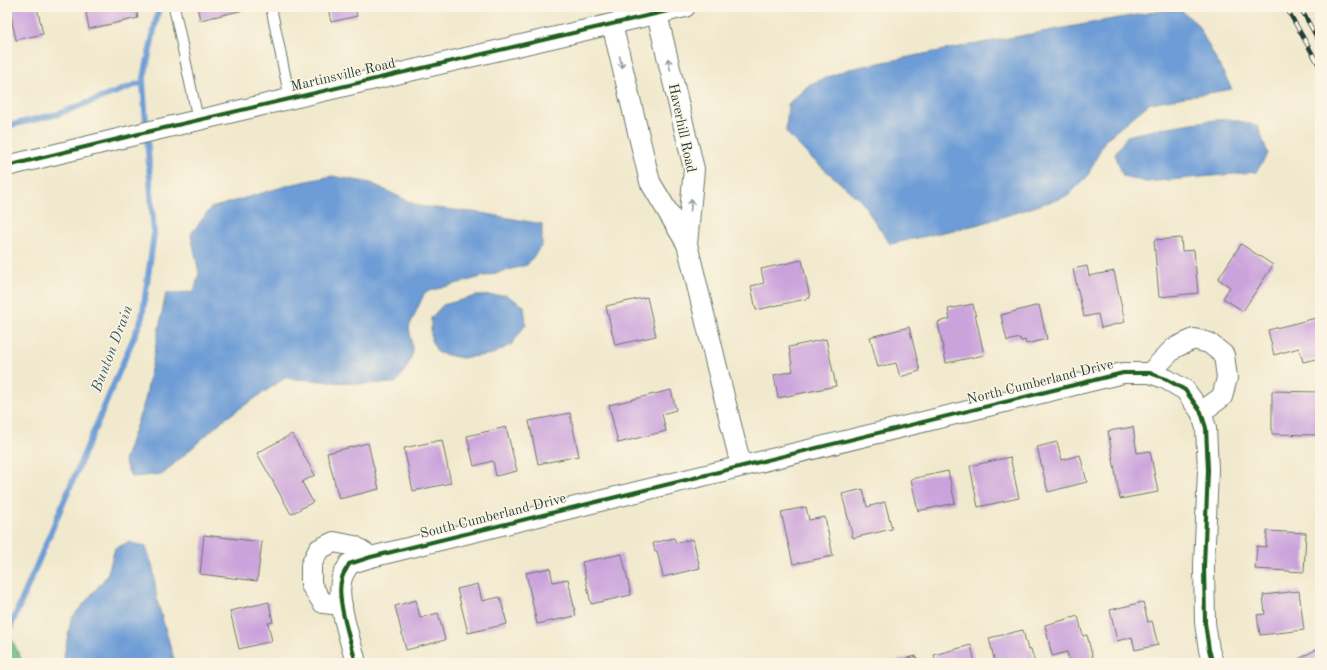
<svg xmlns="http://www.w3.org/2000/svg" width="1327" height="670" font-family="'Old Standard TT',serif">
	<style>
		.forest { fill: #6cbc87; stroke: #467c5e }
		.water { fill: #6d9cd6; stroke: #466c85 }
		.lines { fill: none; stroke-linecap: round; stroke-linejoin: round }
		.stream { stroke: #6d9cd6; stroke-width: 6 }
		.building { fill: #caa2dc }
		.service-casing { stroke: #68796a; stroke-width: 12 }
		.minor-casing { stroke: #68796a; stroke-width: 22 }
		.service { stroke: #fff; stroke-width: 10 }
		.minor { stroke: #fff; stroke-width: 20 }
		.rail-casing { stroke: #1f3d34; stroke-width: 4.5 }
		.rail { stroke: #fcf5e5; stroke-width: 3; stroke-dasharray: 9; stroke-linecap: butt }
		.cycleway-casing { stroke: #fcf5e5; stroke-width: 6 }
		.cycleway { stroke: #1b5e20; stroke-width: 4 }
		.oneway { stroke: #8f9e9a }
		.labels { text-anchor: middle; dominant-baseline: central; stroke-width: 3; stroke-linejoin: round; paint-order: stroke }
		.street-label { font-size: 14px; fill: #1f3d34; stroke: #fcf5e5 }
		.water-label { font-size: 15px; font-style: italic; fill: #365a65; stroke: #fcf5e5 }
	</style>
	<rect width="100%" height="100%" fill="#fcf5e5"/>
	<filter id="ink" filterUnits="userSpaceOnUse"><feTurbulence type="fractalNoise" baseFrequency=".025" numOctaves="2"/><feDisplacementMap in="SourceGraphic" scale="8" xChannelSelector="R" yChannelSelector="G"/><feConvolveMatrix kernelMatrix="1 2 1 2 8 2 1 2 1" color-interpolation-filters="sRGB"/></filter>
	<filter id="wash" filterUnits="userSpaceOnUse"><feTurbulence type="fractalNoise" baseFrequency=".012" numOctaves="4" result="noise"/><feDisplacementMap in="SourceGraphic" scale="16" xChannelSelector="R" yChannelSelector="G"/><feGaussianBlur stdDeviation="0.9" result="paint"/><feColorMatrix in="noise" values="0 0 0 0 0 0 0 0 0 0 0 0 0 0 0 0 0 1.4 0 .05"/><feComposite in="paint" operator="in"/></filter>
	<g filter="url(#wash)">
		<rect width="100%" height="100%" fill="#f1e9cd"/>
		<!-- forest -->
		<path class="forest" d="M 7,629 L 23,663 L 7,663 Z"/>
		<!-- water -->
		<g class="water">
			<path d="M 1178,8 L 1197,24 L 1232,89 L 1150,103 L 1105,140 L 1087,177 L 1068,196 L 980,224 L 890,244 L 861,201 L 808,155 L 786,132 L 788,104 L 810,84 L 849,69 L 949,49 L 1113,19 Z"/>
			<path d="M 1230,119 L 1258,126 L 1268,154 L 1256,172 L 1146,182 L 1123,176 L 1115,154 L 1127,136 C 1162,128 1194,121 1230,119 Z"/>
			<path d="M 332,176 L 371,183 L 418,206 L 481,213 L 542,224 L 542,245 L 527,265 L 425,292 L 409,327 L 413,352 L 407,367 L 396,383 L 360,384 L 285,378 L 223,420 L 163,474 L 131,477 L 124,461 L 145,400 L 166,293 L 194,292 L 199,273 L 191,234 L 211,208 L 293,184 Z"/>
			<path d="M 506,295 L 524,306 L 526,324 L 512,344 L 493,354 L 462,358 L 438,353 L 431,340 L 431,318 L 443,305 L 476,296 Z"/>
			<path d="M 129,542 L 146,547 L 153,568 L 157,600 L 175,663 L 65,663 L 64,656 L 71,619 L 107,576 L 115,548 Z"/>
		</g>
		<g class="lines">
			<!-- stream -->
			<g class="stream">
				<path d="M 7,126 L 58,114 L 143,82"/>
				<path d="M 7,635 L 142,318 L 154,234 L 143,82 L 159,7"/>
			</g>
		</g>
		<g id="blocks">
			<!-- building -->
			<g class="building">
				<path d="M 9,7 L 37,7 L 43,34 L 16,40 Z"/>
				<path d="M 85,7 L 136,7 L 138,18 L 89,29 Z"/>
				<path d="M 197,7 L 243,7 L 244,10 L 200,20 Z"/>
				<path d="M 315,7 L 355,7 L 357,16 L 331,22 L 328,8 L 316,11 Z"/>
				<path d="M 1181,238 L 1182,251 L 1194,250 L 1198,293 L 1159,297 L 1154,240 Z"/>
				<path d="M 1241,244 L 1273,265 L 1243,311 L 1223,298 L 1230,287 L 1218,279 Z"/>
				<path d="M 802,260 L 810,298 L 756,310 L 751,286 L 764,283 L 761,269 Z"/>
				<path d="M 1087,266 L 1089,276 L 1114,271 L 1125,322 L 1101,328 L 1098,314 L 1084,317 L 1073,269 Z"/>
				<path d="M 647,297 L 656,336 L 615,345 L 606,306 Z"/>
				<path d="M 973,304 L 984,355 L 946,363 L 938,322 L 950,319 L 948,309 Z"/>
				<path d="M 1039,305 L 1047,339 L 1026,344 L 1025,340 L 1021,341 L 1020,338 L 1007,341 L 1001,315 Z"/>
				<path d="M 1320,317 L 1320,358 L 1303,362 L 1299,348 L 1274,355 L 1268,330 Z"/>
				<path d="M 909,327 L 920,371 L 900,377 L 896,363 L 878,367 L 870,337 Z"/>
				<path d="M 826,339 L 836,386 L 778,398 L 774,375 L 793,371 L 789,347 Z"/>
				<path d="M 671,390 L 676,410 L 662,414 L 666,431 L 618,443 L 609,405 Z"/>
				<path d="M 1272,391 L 1318,392 L 1317,435 L 1272,434 Z"/>
				<path d="M 570,413 L 579,456 L 538,464 L 529,421 Z"/>
				<path d="M 506,427 L 517,471 L 496,476 L 493,461 L 474,466 L 467,436 Z"/>
				<path d="M 1133,427 L 1137,453 L 1150,451 L 1158,492 L 1120,499 L 1108,431 Z"/>
				<path d="M 292,434 L 315,475 L 302,482 L 313,502 L 291,514 L 257,453 Z"/>
				<path d="M 442,440 L 451,483 L 413,491 L 404,448 Z"/>
				<path d="M 1057,442 L 1062,460 L 1080,455 L 1087,482 L 1048,492 L 1037,447 Z"/>
				<path d="M 368,443 L 379,489 L 339,499 L 327,453 Z"/>
				<path d="M 1010,457 L 1019,498 L 978,507 L 970,466 Z"/>
				<path d="M 948,471 L 955,503 L 918,511 L 911,479 Z"/>
				<path d="M 863,489 L 867,507 L 885,502 L 892,529 L 853,538 L 842,494 Z"/>
				<path d="M 806,507 L 809,520 L 825,517 L 833,556 L 793,564 L 781,512 Z"/>
				<path d="M 1267,531 L 1306,533 L 1304,572 L 1255,569 L 1257,546 L 1266,547 Z"/>
				<path d="M 204,535 L 262,542 L 257,581 L 200,574 Z"/>
				<path d="M 674,538 L 676,543 L 693,539 L 700,568 L 663,577 L 657,551 L 655,552 L 653,543 Z"/>
				<path d="M 622,554 L 631,595 L 591,604 L 582,562 Z"/>
				<path d="M 550,568 L 553,582 L 568,579 L 576,616 L 537,624 L 526,573 Z"/>
				<path d="M 478,584 L 482,601 L 500,597 L 507,624 L 468,633 L 457,589 Z"/>
				<path d="M 1299,591 L 1304,630 L 1260,635 L 1257,615 L 1265,614 L 1263,595 Z"/>
				<path d="M 416,600 L 420,618 L 438,613 L 445,640 L 406,650 L 395,606 Z"/>
				<path d="M 269,602 L 273,622 L 268,623 L 272,641 L 239,649 L 230,611 Z"/>
				<path d="M 1143,602 L 1148,622 L 1152,621 L 1158,645 L 1135,650 L 1132,637 L 1117,641 L 1110,610 Z"/>
				<path d="M 1078,616 L 1083,636 L 1087,635 L 1093,659 L 1078,663 L 1070,663 L 1067,652 L 1052,656 L 1045,625 Z"/>
				<path d="M 1023,630 L 1028,650 L 1031,649 L 1035,663 L 995,663 L 989,638 Z"/>
				<path d="M 971,645 L 975,663 L 936,663 L 934,655 Z"/>
				<path d="M 1319,648 L 1320,650 L 1320,663 L 1291,663 Z"/>
				<path d="M 916,656 L 918,663 L 891,663 L 891,662 Z"/>
			</g>
		</g>
	</g>
	<g filter="url(#ink)">
		<use href="#blocks" fill-opacity="0" stroke="#68796a" stroke-width="1"/>
		<g class="lines">
			<defs>
				<g id="service">
					<path d="M 174,7 L 198,120"/>
					<path d="M 271,7 L 290,99"/>
				</g>
				<g id="minor">
					<path d="M 657,14 L 694,169 L 687,244"/>
					<path d="M 612,24 L 650,182 L 687,244 L 741,466"/>
					<path d="M 7,166 L 147,132 L 685,7"/>
					<path d="M 1150,373 L 1174,348 L 1194,339 L 1209,343 L 1224,355 L 1227,378 L 1222,397 L 1201,412"/>
					<path d="M 342,605 L 323,603 L 311,585 L 311,565 L 319,549 L 334,542 L 354,546 L 371,557"/>
					<path d="M 356,663 C 351,642 335,597 342,578 C 343,573 347,569 349,564 L 371,557 L 1123,373 L 1150,373 L 1166,379 L 1185,390 L 1201,412 L 1206,428 L 1208,470 L 1204,566 L 1205,623 L 1209,650 L 1213,663"/>
				</g>
			</defs>
			<!-- service casing -->
			<use href="#service" class="service-casing"/>
			<!-- minor casing -->
			<use href="#minor" class="minor-casing"/>
			<!-- service -->
			<use href="#service" class="service"/>
			<!-- minor -->
			<use href="#minor" class="minor"/>
			<defs>
				<g id="rail">
					<path d="M 1286,7 L 1320,67"/>
					<path d="M 1300,7 L 1320,43"/>
				</g>
			</defs>
			<!-- rail casing -->
			<use href="#rail" class="rail-casing"/>
			<!-- rail -->
			<use href="#rail" class="rail"/>
			<defs>
				<g id="cycleway">
					<path d="M 7,166 L 147,132 L 685,7"/>
					<path d="M 356,663 C 351,642 335,597 342,578 C 343,573 347,569 349,564 L 371,557 L 1123,373 L 1150,373 L 1166,379 L 1185,390 L 1201,412 L 1206,428 L 1208,470 L 1204,566 L 1205,623 L 1209,650 L 1213,663"/>
				</g>
			</defs>
			<!-- cycleway casing -->
			<use href="#cycleway" class="cycleway-casing"/>
			<!-- cycleway -->
			<use href="#cycleway" class="cycleway"/>
		</g>
		<!-- one-way arrows -->
		<defs><path id="oneway-shaft" d="M-6 0H5M1.5-3L5.5 0L1.5 3" fill="none" stroke-width="1.6" stroke-linecap="round" stroke-linejoin="round"/></defs>
		<g class="oneway">
			<use href="#oneway-shaft" transform="translate(621 62) rotate(77)"/>
			<use href="#oneway-shaft" transform="translate(669 64) rotate(-103)"/>
			<use href="#oneway-shaft" transform="translate(691 205) rotate(-85)"/>
		</g>
	</g>
	<g class="labels">
		<!-- street labels -->
		<g class="street-label">
			<text transform="translate(343 75) rotate(-13)">Martinsville Road</text>
			<text transform="translate(682 128) rotate(78)">Haverhill Road</text>
			<text transform="translate(1040 382) rotate(-14)">North Cumberland Drive</text>
			<text transform="translate(493 516) rotate(-14)">South Cumberland Drive</text>
		</g>
		<!-- water labels -->
		<g class="water-label">
			<text transform="translate(113 349) rotate(-69)">Bunton Drain</text>
		</g>
	</g>
	<!-- margin -->
	<rect width="1327" height="670" fill="none" stroke="#fcf5e5" stroke-width="24"/>
</svg>
